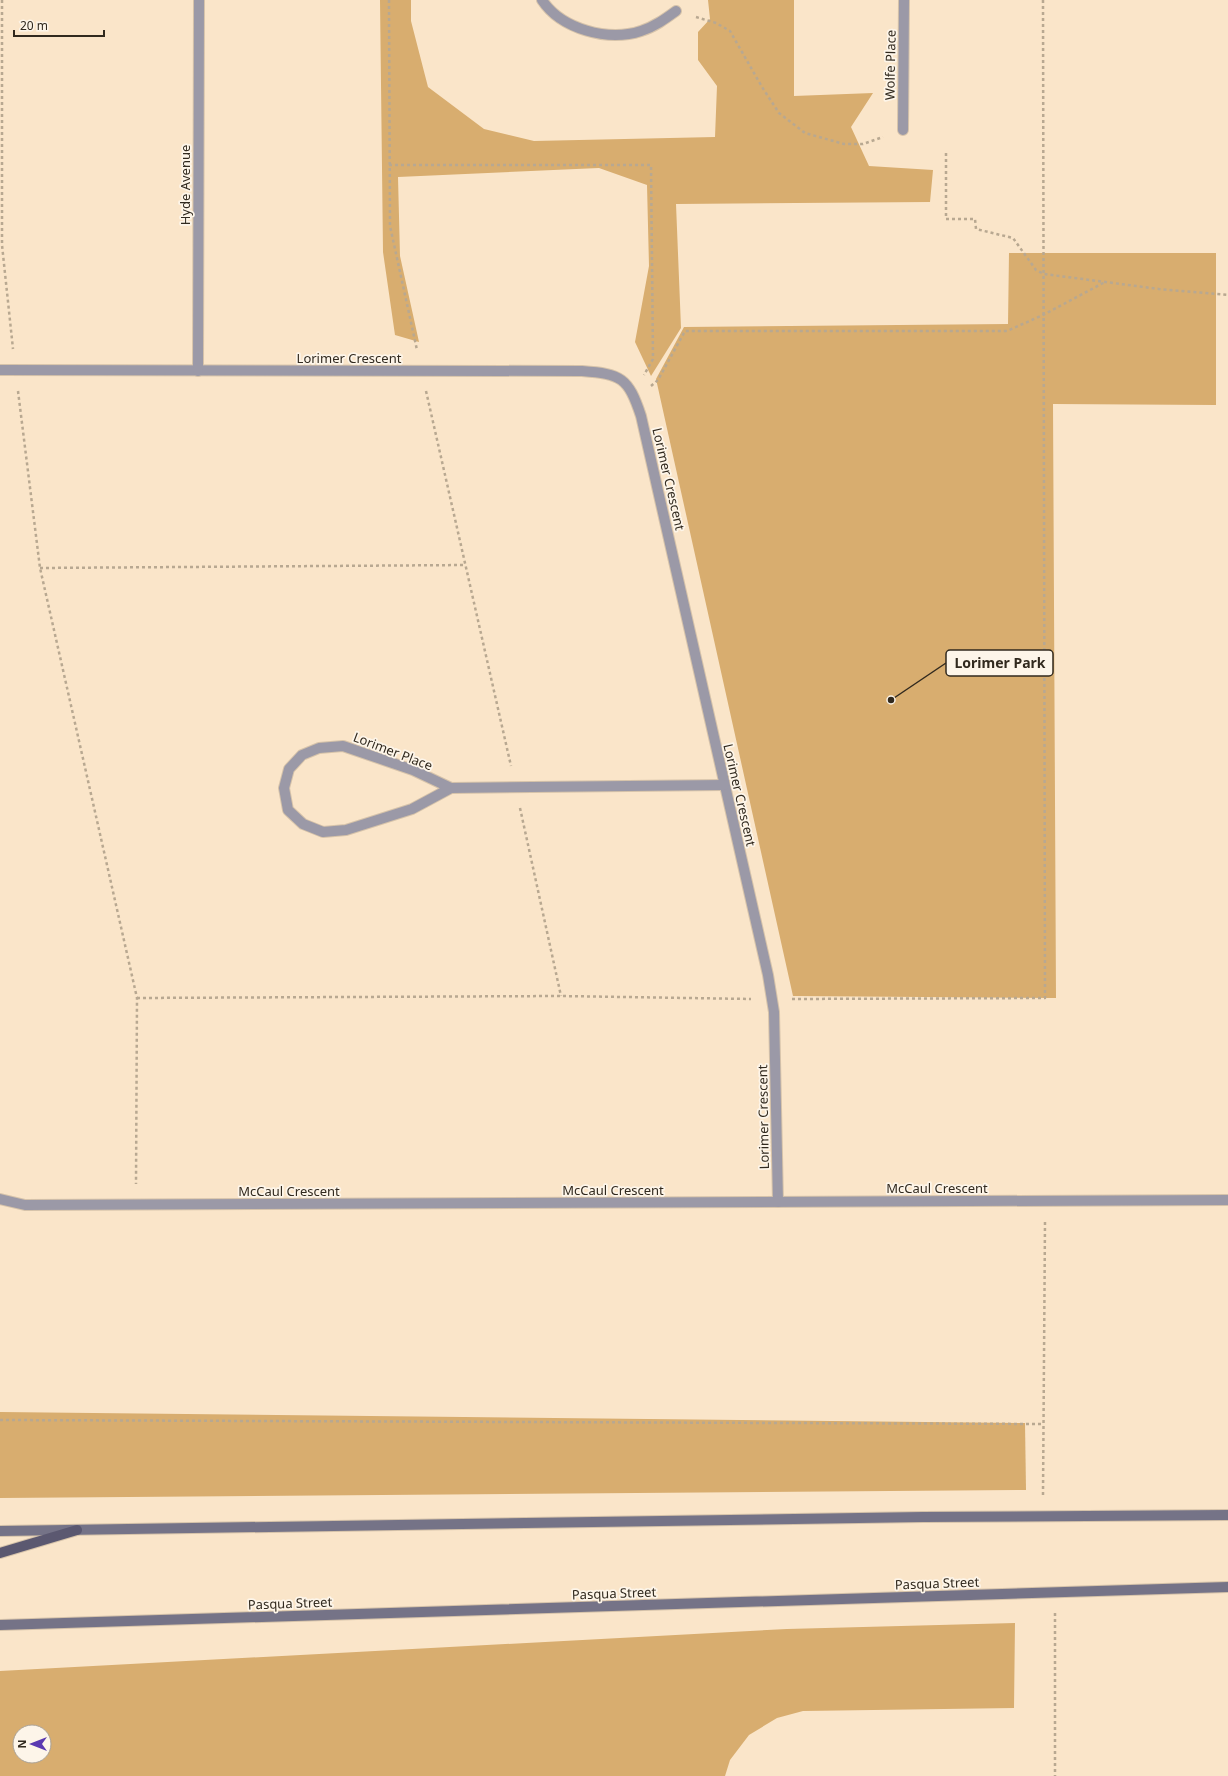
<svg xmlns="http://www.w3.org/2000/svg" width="1228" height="1776" font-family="'Noto Sans',sans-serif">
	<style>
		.green { fill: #d8ad6f; fill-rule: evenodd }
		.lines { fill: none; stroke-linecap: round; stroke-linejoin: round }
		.street-casing { stroke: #d6c3aa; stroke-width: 12 }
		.secondary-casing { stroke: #d6c3aa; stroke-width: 12 }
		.primary-casing { stroke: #d6c3aa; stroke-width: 12 }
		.path { stroke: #b8a891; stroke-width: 2.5; stroke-dasharray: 3 3; stroke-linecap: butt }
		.street { stroke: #9b99a7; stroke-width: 10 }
		.secondary { stroke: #757387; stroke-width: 10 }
		.primary { stroke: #5b5870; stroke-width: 10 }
		.labels { text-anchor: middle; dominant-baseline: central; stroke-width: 3.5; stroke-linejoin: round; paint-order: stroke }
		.street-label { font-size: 13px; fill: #31291e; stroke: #fdf5e9 }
		.leader { fill: none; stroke: #31291e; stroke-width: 1.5 }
		.callout-dot { fill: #31291e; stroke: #fdf5e9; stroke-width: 1.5 }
		.callout { fill: #fdf5e9; stroke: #31291e; stroke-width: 1.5 }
		.callout-label { font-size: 14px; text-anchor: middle; font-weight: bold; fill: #31291e }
	</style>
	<rect width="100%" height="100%" fill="#fae5c9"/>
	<!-- green -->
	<g class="green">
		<path d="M 380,0 L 411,0 L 411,21 L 428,87 L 484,129 L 534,141 L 715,137 L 717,86 L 698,60 L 698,32 L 710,19 L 708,0 L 794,0 L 794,96 L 873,93 L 851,127 L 869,166 L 933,170 L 930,202 L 676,204 L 681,328 L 651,376 L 635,342 L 649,266 L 647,185 L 599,168 L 398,177 L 400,256 L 419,342 L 395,335 L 383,252 Z"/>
		<path d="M 1009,253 L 1216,253 L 1216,405 L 1053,404 L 1056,998 L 793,996 L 656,379 L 684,327 L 1008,324 Z"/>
		<path d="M 0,1412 L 1025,1423 L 1026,1490 L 0,1498 Z"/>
		<path d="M 1015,1623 L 1014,1708 L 803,1711 L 777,1718 L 749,1735 L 730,1760 L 725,1776 L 0,1776 L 0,1671 L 787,1629 ZM 20,1732 L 44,1732 L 44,1756 L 20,1756 Z"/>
	</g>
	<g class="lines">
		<defs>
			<g id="street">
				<path d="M 542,0 C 561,29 608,42 641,31 C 654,27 665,19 676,11"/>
				<path d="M 903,130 L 904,0"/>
				<path d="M 0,370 L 582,371 C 621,374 628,377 641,416 L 768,975 L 774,1012 L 778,1202"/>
				<path d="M 198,371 L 199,0"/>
				<path d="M 451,788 L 412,809 L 346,830 L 323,832 L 303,824 L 288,810 L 284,788 L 289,769 L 302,755 L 319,748 L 343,746 L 413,770 L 451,788 L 724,785"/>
				<path d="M 0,1199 L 25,1205 L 1228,1200"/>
			</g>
			<g id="secondary">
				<path d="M 0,1531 L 923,1517 L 1228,1515"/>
				<path d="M 0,1625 L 1228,1587"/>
			</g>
			<path id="primary" d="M 0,1553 L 77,1530"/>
		</defs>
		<!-- street casing -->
		<use href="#street" class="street-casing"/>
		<!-- secondary casing -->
		<use href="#secondary" class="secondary-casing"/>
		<!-- primary casing -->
		<use href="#primary" class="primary-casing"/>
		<!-- path -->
		<g class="path">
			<path d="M 2,0 L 2,245 L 13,349"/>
			<path d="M 389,0 L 390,226 L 417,350"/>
			<path d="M 696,17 L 716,23 L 730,31 L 762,87 L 779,113 L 805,133 L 844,144 L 863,144 L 883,137"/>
			<path d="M 946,153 L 946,219 L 975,219 L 976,229 L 1013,238 L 1036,270 L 1044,274 L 1159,289 L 1228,295"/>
			<path d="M 389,165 L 651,165 L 653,359 L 644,375"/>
			<path d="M 651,386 L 658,380 L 685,331 L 1007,331 L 1043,315 L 1105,282"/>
			<path d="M 18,391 L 40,568 L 137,998 L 136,1184"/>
			<path d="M 426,391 L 511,766"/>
			<path d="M 40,568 L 466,565"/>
			<path d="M 520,808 L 561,996"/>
			<path d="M 137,998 L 561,996 L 751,999"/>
			<path d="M 792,999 L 1045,998 L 1043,0"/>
			<path d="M 0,1420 L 1043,1424"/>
			<path d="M 1043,1495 L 1045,1222"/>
			<path d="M 1055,1613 L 1055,1776"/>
		</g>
		<!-- street -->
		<use href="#street" class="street"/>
		<!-- secondary -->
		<use href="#secondary" class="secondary"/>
		<!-- primary -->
		<use href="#primary" class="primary"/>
	</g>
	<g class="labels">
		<!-- street labels -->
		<g class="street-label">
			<text transform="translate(890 65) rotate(-89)">Wolfe Place</text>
			<text transform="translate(185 185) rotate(-90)">Hyde Avenue</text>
			<text x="349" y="358">Lorimer Crescent</text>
			<text transform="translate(669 479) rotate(77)">Lorimer Crescent</text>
			<text transform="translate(393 751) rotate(21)">Lorimer Place</text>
			<text transform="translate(740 795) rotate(77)">Lorimer Crescent</text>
			<text transform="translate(763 1117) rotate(-91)">Lorimer Crescent</text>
			<text x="937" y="1188">McCaul Crescent</text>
			<text x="613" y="1190">McCaul Crescent</text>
			<text x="289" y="1191">McCaul Crescent</text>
			<text transform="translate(937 1583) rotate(-2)">Pasqua Street</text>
			<text transform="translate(614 1593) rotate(-2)">Pasqua Street</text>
			<text transform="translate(290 1603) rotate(-2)">Pasqua Street</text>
		</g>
	</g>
	<!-- callouts -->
	<path class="leader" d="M891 700L946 663"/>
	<circle class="callout-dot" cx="891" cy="700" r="4"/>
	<rect class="callout" x="946" y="650" width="107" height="26" rx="4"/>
	<g class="callout-label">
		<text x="1000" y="668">Lorimer Park</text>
	</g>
	<!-- north arrow -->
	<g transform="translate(32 1744) rotate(270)"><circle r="19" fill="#fdf5e9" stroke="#aba398"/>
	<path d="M0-3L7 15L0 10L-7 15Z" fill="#5b39b1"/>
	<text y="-6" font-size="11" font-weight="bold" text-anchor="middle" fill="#31291e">N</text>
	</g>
	<!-- scale -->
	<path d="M14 30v6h90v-6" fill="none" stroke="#31291e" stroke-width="2"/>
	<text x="20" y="30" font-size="12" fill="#31291e" stroke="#fdf5e9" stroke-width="3" paint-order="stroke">20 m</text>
</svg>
